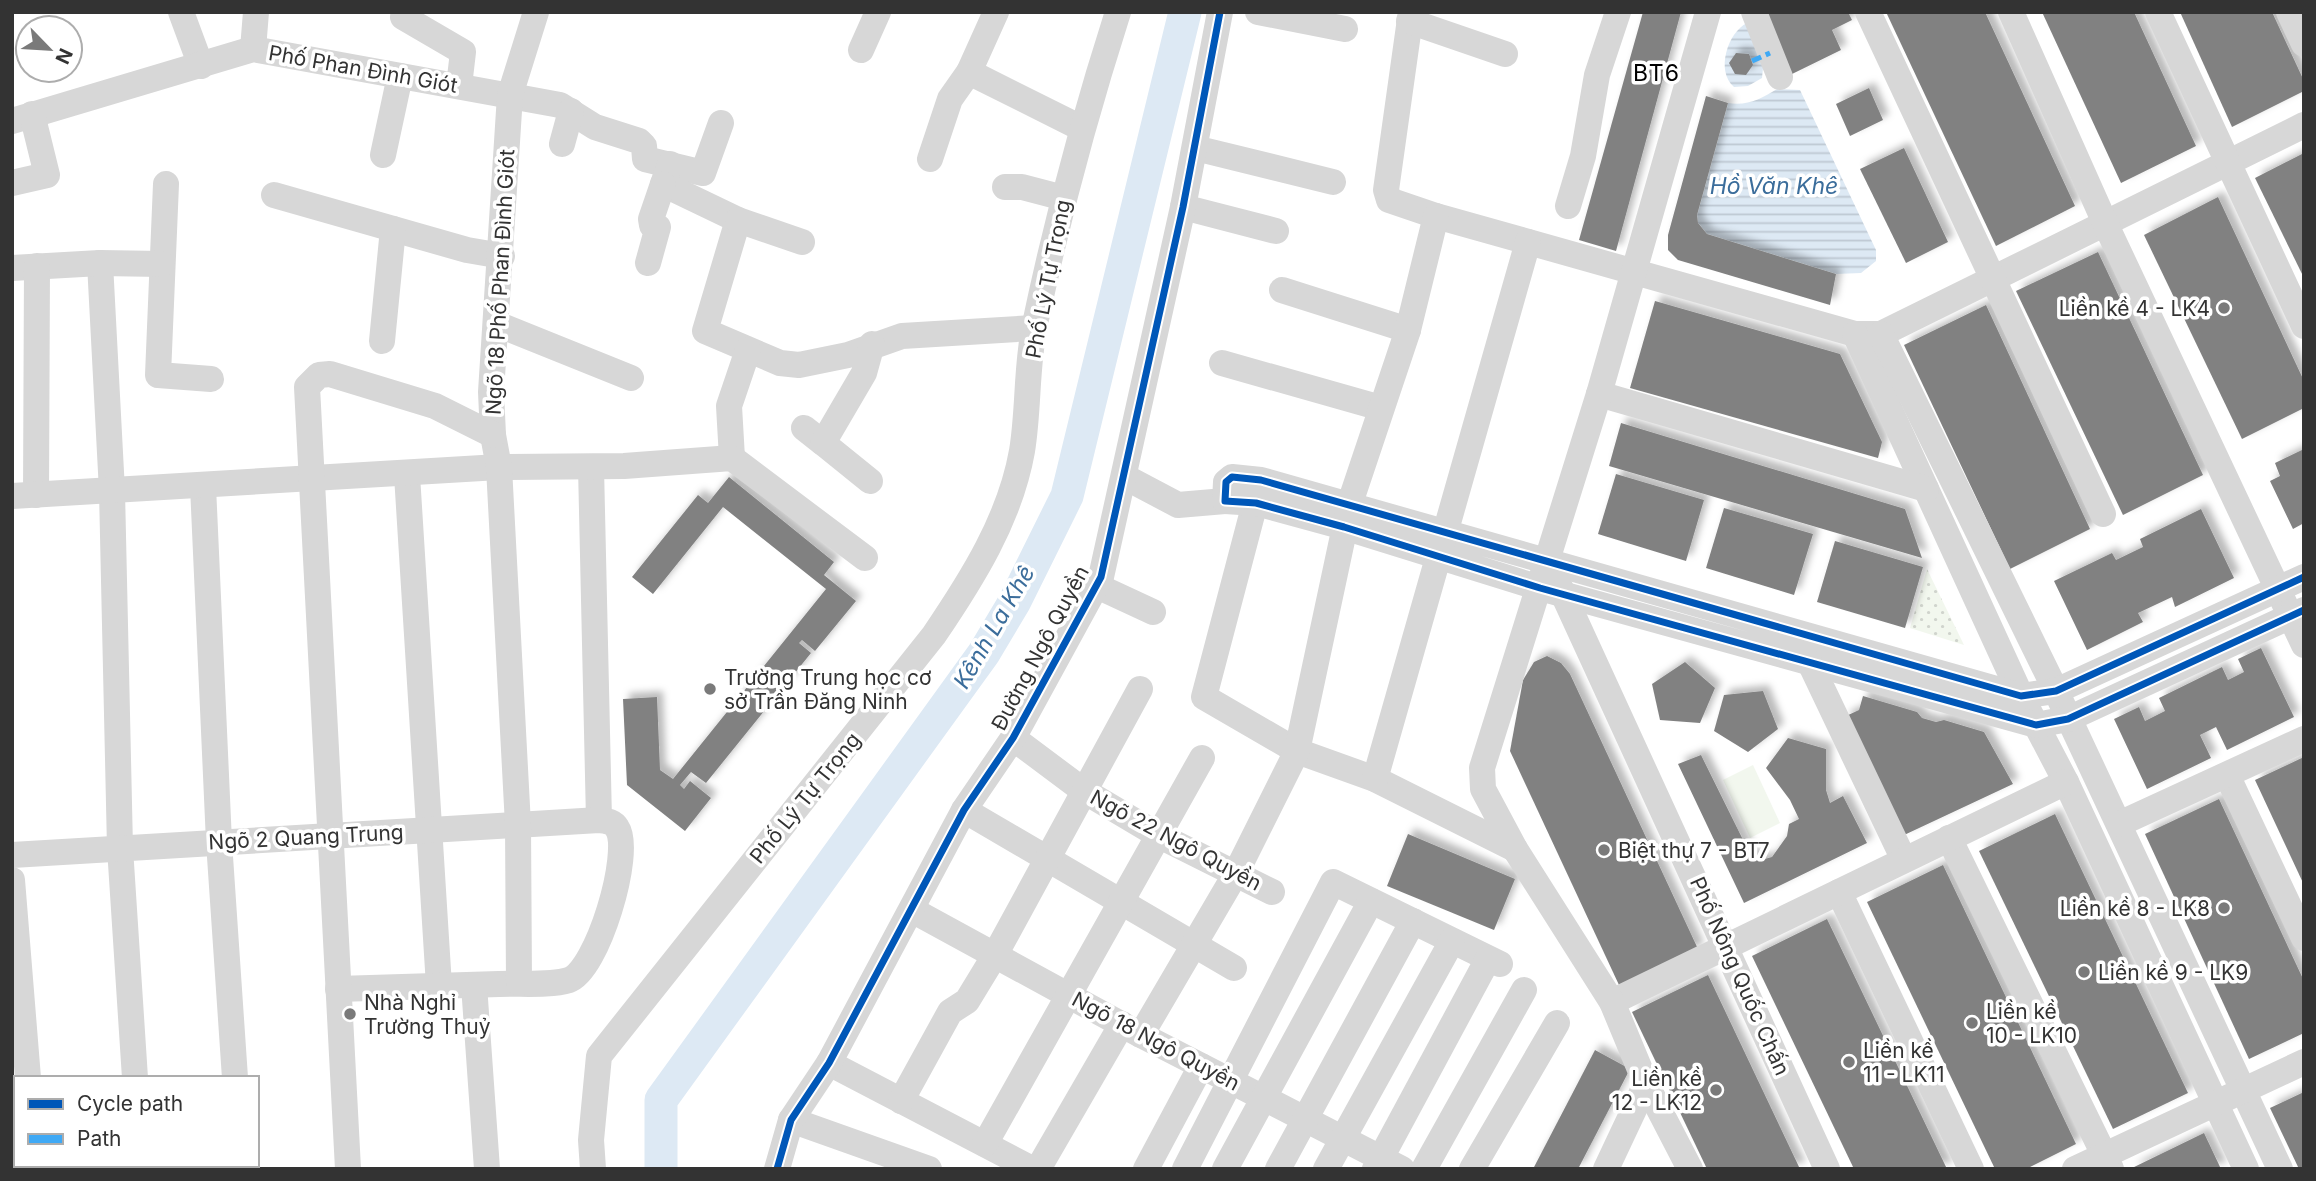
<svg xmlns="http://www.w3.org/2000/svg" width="2316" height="1181" font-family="Inter,sans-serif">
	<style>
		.grass { fill: #f2f7ee }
		.park { fill: url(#park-dots) }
		.water { fill: url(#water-rules) }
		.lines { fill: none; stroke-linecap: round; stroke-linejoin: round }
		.river { stroke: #dde9f4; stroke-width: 33 }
		.building { fill: #818181; filter: url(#shadow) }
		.minor { stroke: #d7d7d7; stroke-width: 26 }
		.quiet { stroke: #3fa9f5; stroke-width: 5; stroke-dasharray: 10 5; stroke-linecap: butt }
		.cycleway-casing { stroke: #fff; stroke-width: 11 }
		.cycleway { stroke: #0057b8; stroke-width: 7 }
		.poi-dot { fill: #7a7a7a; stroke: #fff; stroke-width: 2.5 }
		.labels { text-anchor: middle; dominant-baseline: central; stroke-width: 7; stroke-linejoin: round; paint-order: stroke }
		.street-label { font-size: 21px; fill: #333; stroke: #fff }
		.poi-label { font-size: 21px; fill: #333; stroke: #fff; text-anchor: start }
		.neighbourhood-label { font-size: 23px; letter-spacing: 2px; fill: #000; stroke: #fff }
		.water-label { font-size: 23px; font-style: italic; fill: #3b6d9b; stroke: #fff }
	</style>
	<defs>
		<pattern id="park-dots" width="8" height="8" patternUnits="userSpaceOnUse" patternTransform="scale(1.75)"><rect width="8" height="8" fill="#f2f7ee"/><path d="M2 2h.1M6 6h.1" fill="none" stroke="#d0d4cd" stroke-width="1.8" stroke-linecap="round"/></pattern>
		<pattern id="water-rules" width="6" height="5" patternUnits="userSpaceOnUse" patternTransform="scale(1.75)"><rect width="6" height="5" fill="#dde9f4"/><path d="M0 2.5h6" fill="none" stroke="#bec8d2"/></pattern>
		<filter id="shadow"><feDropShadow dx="6" dy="-6" stdDeviation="3.5" flood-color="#0004"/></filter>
	</defs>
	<rect width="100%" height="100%" fill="#fff"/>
	<!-- grass -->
	<path class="grass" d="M 1753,765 L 1780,823 L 1750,838 L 1723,780 Z"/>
	<!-- park -->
	<path class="park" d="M 1927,569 L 1964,645 L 1910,628 Z"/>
	<!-- water -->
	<g class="water">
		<path d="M 1747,23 L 1764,58 L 1762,78 L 1748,86 L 1734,87 C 1715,71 1728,32 1747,23 Z"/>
		<path d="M 1777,89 L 1800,90 L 1876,250 L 1876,261 L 1861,273 L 1836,274 L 1707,234 L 1698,223 L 1697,215 L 1728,103 C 1748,106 1761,99 1777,89 Z"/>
	</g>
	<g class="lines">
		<!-- river -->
		<path class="river" d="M 661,1169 L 661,1100 L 984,653 L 1015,601 L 1067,496 L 1185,12"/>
	</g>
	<!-- building -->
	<g class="building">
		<path d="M 1643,12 L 1681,12 L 1616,251 L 1579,240 Z"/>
		<path d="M 1766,12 L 1848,12 L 1852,20 L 1832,30 L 1841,50 L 1792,74 Z"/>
		<path d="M 1886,12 L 1985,12 L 2075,206 L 1996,246 Z"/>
		<path d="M 2042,12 L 2134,12 L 2196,146 L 2121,183 Z"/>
		<path d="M 2180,12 L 2272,12 L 2304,81 L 2304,91 L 2232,127 Z"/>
		<path d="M 1736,53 L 1749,54 L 1753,65 L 1746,75 L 1735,74 L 1729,63 Z"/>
		<path d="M 1869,88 L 1883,120 L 1850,136 L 1836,104 Z"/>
		<path d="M 1706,96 L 1728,103 L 1697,215 L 1698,223 L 1707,234 L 1836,274 L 1830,305 L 1678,260 L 1668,250 L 1668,235 Z"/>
		<path d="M 1904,148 L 1948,242 L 1906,263 L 1860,169 Z"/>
		<path d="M 2304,153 L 2304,278 L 2255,178 Z"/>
		<path d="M 2218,197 L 2304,381 L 2304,408 L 2242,439 L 2144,235 Z"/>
		<path d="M 2098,252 L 2203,475 L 2123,515 L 2016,291 Z"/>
		<path d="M 1655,301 L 1840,354 L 1882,442 L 1878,458 L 1630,388 Z"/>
		<path d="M 1986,305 L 2090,529 L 2010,569 L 1904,345 Z"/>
		<path d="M 1621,423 L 1905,509 L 1922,558 L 1609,466 Z"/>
		<path d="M 2304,449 L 2304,523 L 2293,529 L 2270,481 L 2280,476 L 2275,463 Z"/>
		<path d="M 1616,474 L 1704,500 L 1686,561 L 1598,534 Z"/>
		<path d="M 729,477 L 834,562 L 824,575 L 856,601 L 815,651 L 802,640 L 799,643 L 811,653 L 706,783 L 691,772 L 680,785 L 684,789 L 690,781 L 711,798 L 685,831 L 627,785 L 623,699 L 657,697 L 660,770 L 673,779 L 826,589 L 723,507 L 653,594 L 632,577 L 698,495 L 708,503 Z"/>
		<path d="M 1724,508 L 1813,534 L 1794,595 L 1706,568 Z"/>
		<path d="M 2201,509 L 2234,578 L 2175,607 L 2172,597 L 2138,613 L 2143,622 L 2087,650 L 2054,581 L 2112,553 L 2116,560 L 2143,547 L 2140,539 Z"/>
		<path d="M 1835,541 L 1923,567 L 1905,628 L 1817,602 Z"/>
		<path d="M 2261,648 L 2294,717 L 2227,750 L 2216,727 L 2200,735 L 2211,758 L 2147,789 L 2114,719 L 2139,707 L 2145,721 L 2165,711 L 2159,698 L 2222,667 L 2228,680 L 2244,672 L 2238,659 Z"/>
		<path d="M 1547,656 L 1561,663 L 1570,674 L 1698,949 L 1619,985 L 1510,751 L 1523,680 L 1534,662 Z"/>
		<path d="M 1685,662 L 1715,688 L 1700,723 L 1660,720 L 1652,684 Z"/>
		<path d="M 1763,691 L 1778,729 L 1748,752 L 1714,731 L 1724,695 Z"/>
		<path d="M 1863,696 L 1917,712 L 1922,718 L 1936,722 L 1944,720 L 1984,732 L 2013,784 L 1902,836 L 1844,717 L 1859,710 Z"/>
		<path d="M 1788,738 L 1826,749 L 1826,790 L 1830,803 L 1843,796 L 1867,843 L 1744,903 L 1678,764 L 1701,755 L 1749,852 L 1761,860 L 1772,857 L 1787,836 L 1789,824 L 1799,819 L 1790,800 L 1766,768 Z"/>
		<path d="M 2304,757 L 2304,885 L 2255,780 Z"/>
		<path d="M 2219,799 L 2304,981 L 2304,1033 L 2249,1059 L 2145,834 Z"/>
		<path d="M 2055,814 L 2188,1093 L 2113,1129 L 1979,851 Z"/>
		<path d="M 1408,834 L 1515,879 L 1494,930 L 1387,886 Z"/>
		<path d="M 1943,865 L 2076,1144 L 2026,1169 L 1995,1169 L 1867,902 Z"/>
		<path d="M 1827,919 L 1947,1169 L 1854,1169 L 1752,956 Z"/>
		<path d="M 1708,975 L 1800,1169 L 1707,1169 L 1632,1012 Z"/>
		<path d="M 1595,1050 L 1630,1069 L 1578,1169 L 1533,1169 Z"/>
		<path d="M 2304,1092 L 2304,1169 L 2299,1169 L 2270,1108 Z"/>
		<path d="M 2204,1133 L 2221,1169 L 2130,1169 Z"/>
	</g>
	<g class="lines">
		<!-- minor -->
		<g class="minor">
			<path d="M 181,12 L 201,66"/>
			<path d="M 996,12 L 969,72 L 1081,128"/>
			<path d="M 1258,12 L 1345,29"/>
			<path d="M 1411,12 L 1386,190 L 1389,200 L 1436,216 L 1855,334 L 1881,334 L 2304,125"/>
			<path d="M 1754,12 L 1780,77"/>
			<path d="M 1868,12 L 2103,514"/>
			<path d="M 2011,12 L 2106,225 L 2304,645"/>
			<path d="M 2158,12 L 2304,326"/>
			<path d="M 2289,12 L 2304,44"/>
			<path d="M 403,17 L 463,52 L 459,86"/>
			<path d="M 1409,21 L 1505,54"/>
			<path d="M 253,49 L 256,12"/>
			<path d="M 861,50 L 878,12"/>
			<path d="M 12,121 L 253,49 L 560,105 L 595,127 L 639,141 L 644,146 L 645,159 L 703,173 L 721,123"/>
			<path d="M 562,144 L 571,111"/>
			<path d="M 1195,148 L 1333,182"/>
			<path d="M 383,155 L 400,76"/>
			<path d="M 930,159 L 950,99 L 969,72"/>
			<path d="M 670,164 L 663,184 L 738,220 L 705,331 L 780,363 L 799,365 L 848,355 L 902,336 L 1034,328"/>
			<path d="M 12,183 L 47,175 L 32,114"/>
			<path d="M 166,184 L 158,375 L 211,379"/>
			<path d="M 1005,187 L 1022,187 L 1064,198"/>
			<path d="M 274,195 L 467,250 L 502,256"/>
			<path d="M 1568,206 L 1583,156 L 1597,75 L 1618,12"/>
			<path d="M 1183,207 L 1276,231"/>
			<path d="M 738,220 L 802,242"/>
			<path d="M 100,263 L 112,491 L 120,848 L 135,1078"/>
			<path d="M 648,263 L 658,227 L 652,225 L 651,219 L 663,184"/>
			<path d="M 12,268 L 100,263 L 162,264"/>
			<path d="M 1282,290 L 1408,330"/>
			<path d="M 497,324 L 631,378"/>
			<path d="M 1855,334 L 2021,696 L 2066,782 L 2246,1169"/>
			<path d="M 1881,334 L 2056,691 L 2280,1169"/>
			<path d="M 382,341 L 393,229"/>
			<path d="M 1222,363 L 1381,408"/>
			<path d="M 1599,394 L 1926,489"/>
			<path d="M 804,428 L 823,443"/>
			<path d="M 732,458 L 729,406 L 748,350"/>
			<path d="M 591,467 L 599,820"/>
			<path d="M 407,475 L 439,986"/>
			<path d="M 1125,477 L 1178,505 L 1225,501"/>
			<path d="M 870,481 L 823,443 L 864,373 L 872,344"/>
			<path d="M 203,486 L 219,842 L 235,1078"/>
			<path d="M 1259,488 L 1204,697 L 1297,751 L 1375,779 L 1515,849"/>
			<path d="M 36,495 L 37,266"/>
			<path d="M 12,496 L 499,467 L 624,466 L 732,458 L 865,558"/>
			<path d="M 2304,577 L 2056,691 L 2021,696 L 1261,480 L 1232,477 L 1226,482 L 1225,501 L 1256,503 L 1344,527 L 1540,588 L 2036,725 L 2068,719 L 2304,610"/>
			<path d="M 1559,585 L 1827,1169"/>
			<path d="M 1097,586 L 1153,612"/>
			<path d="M 1810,663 L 1904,860"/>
			<path d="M 1013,738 L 1084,791 L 1158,835 L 1272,892"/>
			<path d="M 2227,775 L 2304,938"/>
			<path d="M 1375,779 L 1528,242"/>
			<path d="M 964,810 L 1234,968"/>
			<path d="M 2119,824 L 2304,739"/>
			<path d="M 1949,838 L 2111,1169"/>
			<path d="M 12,855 L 599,820 C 606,821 613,821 617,828 C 633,852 597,971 569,980 C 549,986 520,983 499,984 C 445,986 391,987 338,989"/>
			<path d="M 12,880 L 28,1078"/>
			<path d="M 1839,892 L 1971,1169"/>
			<path d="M 912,910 L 1141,1035 L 1402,1169"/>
			<path d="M 519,983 L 518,825 L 499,467 L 493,435 L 491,392 L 510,95 L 536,12"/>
			<path d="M 474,985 L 487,1169"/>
			<path d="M 1612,1002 L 2066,782"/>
			<path d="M 1141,1035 L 1236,873 L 1297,751 L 1350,503 L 1408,330 L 1436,216"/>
			<path d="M 829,1063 L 1032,1169"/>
			<path d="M 901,1101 L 950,1012 L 967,1001 L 995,955 L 1140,689"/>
			<path d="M 791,1120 L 929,1169"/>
			<path d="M 985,1144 L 1202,758"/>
			<path d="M 34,1165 L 35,1169"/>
			<path d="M 140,1165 L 140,1169"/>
			<path d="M 241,1165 L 241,1169"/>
			<path d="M 348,1169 L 307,387 L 319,375 L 330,374 L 435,406 L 493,435"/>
			<path d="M 593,1169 L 591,1140 L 599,1056 L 934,635 C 972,579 1010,519 1022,451 C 1029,409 1026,365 1035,324 C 1057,219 1085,115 1118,12"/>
			<path d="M 777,1169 L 791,1120 L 829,1063 L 964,810 L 1013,738 L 1101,577 L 1183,207 L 1220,12"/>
			<path d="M 1038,1169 L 1122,1024"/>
			<path d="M 1146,1169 L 1201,1066"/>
			<path d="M 1185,1169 L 1333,882 L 1500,964"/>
			<path d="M 1225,1169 L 1371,901"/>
			<path d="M 1278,1169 L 1413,921"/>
			<path d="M 1326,1169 L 1452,941"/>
			<path d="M 1375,1169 L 1488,959"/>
			<path d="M 1424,1169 L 1524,990"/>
			<path d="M 1472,1169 L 1557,1023"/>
			<path d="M 1606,1169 L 1646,1084"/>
			<path d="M 1690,1169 L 1646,1084 L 1612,1002 L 1515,849 L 1483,789 L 1482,768 L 1599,394 L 1708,12"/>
			<path d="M 2075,1169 L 2304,1062"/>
		</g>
		<!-- quiet -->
		<path class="quiet" d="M 1752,61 L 1770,53"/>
		<defs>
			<g id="cycleway">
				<path d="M 2304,577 L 2056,691 L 2021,696 L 1261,480 L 1232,477 L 1226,482 L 1225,501 L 1256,503 L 1344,527 L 1540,588 L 2036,725 L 2068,719 L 2304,610"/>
				<path d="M 777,1169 L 791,1120 L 829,1063 L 964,810 L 1013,738 L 1101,577 L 1183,207 L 1220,12"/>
			</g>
		</defs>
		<!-- cycleway casing -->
		<use href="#cycleway" class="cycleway-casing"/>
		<!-- cycleway -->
		<use href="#cycleway" class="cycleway"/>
	</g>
	<!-- markers -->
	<g class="poi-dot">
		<circle cx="2224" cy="308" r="7"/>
		<circle cx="710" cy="689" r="7"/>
		<circle cx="1604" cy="850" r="7"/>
		<circle cx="2224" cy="908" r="7"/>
		<circle cx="2084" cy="972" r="7"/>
		<circle cx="350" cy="1014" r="7"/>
		<circle cx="1972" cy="1023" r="7"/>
		<circle cx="1849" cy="1062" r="7"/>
		<circle cx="1716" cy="1090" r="7"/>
	</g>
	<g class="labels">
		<!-- street labels -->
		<g class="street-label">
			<text transform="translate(363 69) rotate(10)">Phố Phan Đình Giót</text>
			<text transform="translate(1048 279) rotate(-79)">Phố Lý Tự Trọng</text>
			<text transform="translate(500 282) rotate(-87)">Ngõ 18 Phố Phan Đình Giót</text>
			<text transform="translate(1040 648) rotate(-62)">Đường Ngô Quyền</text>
			<text transform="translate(805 798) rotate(-51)">Phố Lý Tự Trọng</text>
			<text transform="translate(306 837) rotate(-3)">Ngõ 2 Quang Trung</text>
			<text transform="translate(1176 840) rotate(28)">Ngõ 22 Ngô Quyền</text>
			<text transform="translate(1740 976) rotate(66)">Phố Nông Quốc Chấn</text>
			<text transform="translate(1156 1041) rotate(28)">Ngõ 18 Ngô Quyền</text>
		</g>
		<!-- poi labels -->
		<g class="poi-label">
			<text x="2210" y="308" text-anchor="end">Liền kề 4 - LK4</text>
			<text x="724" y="677">Trường Trung học cơ<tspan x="724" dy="24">sở Trần Đăng Ninh</tspan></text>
			<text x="1618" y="850">Biệt thự 7 - BT7</text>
			<text x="2210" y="908" text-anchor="end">Liền kề 8 - LK8</text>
			<text x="2098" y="972">Liền kề 9 - LK9</text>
			<text x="364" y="1002">Nhà Nghỉ<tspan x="364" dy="24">Trường Thuỷ</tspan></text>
			<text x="1986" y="1011">Liền kề<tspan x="1986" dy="24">10 - LK10</tspan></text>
			<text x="1863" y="1050">Liền kề<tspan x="1863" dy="24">11 - LK11</tspan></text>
			<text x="1702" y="1078" text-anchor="end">Liền kề<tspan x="1702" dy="24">12 - LK12</tspan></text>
		</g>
		<!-- neighbourhood labels -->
		<g class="neighbourhood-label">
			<text x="1657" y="73">BT6</text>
		</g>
		<!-- water labels -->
		<g class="water-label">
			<text x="1774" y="186">Hồ Văn Khê</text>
			<text transform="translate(994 627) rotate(-60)">Kênh La Khê</text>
		</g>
	</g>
	<!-- border -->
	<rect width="2316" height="1181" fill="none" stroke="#333333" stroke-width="28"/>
	<!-- legend -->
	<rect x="14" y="1076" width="245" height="91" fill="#ffffff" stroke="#adadad" stroke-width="2"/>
	<rect x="28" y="1099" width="35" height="10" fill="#0057b8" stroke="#adadad" stroke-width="2"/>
	<text x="77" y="1111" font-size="21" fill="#333333">Cycle path</text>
	<rect x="28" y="1134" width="35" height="10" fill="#3fa9f5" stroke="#adadad" stroke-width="2"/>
	<text x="77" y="1146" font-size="21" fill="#333333">Path</text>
	<!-- north arrow -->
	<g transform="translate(49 49) rotate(115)"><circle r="33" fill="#ffffff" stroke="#adadad" stroke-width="2"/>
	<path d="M0-5L12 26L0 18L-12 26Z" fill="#7a7a7a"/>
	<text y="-10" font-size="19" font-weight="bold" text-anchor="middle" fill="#333333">N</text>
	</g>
</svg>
